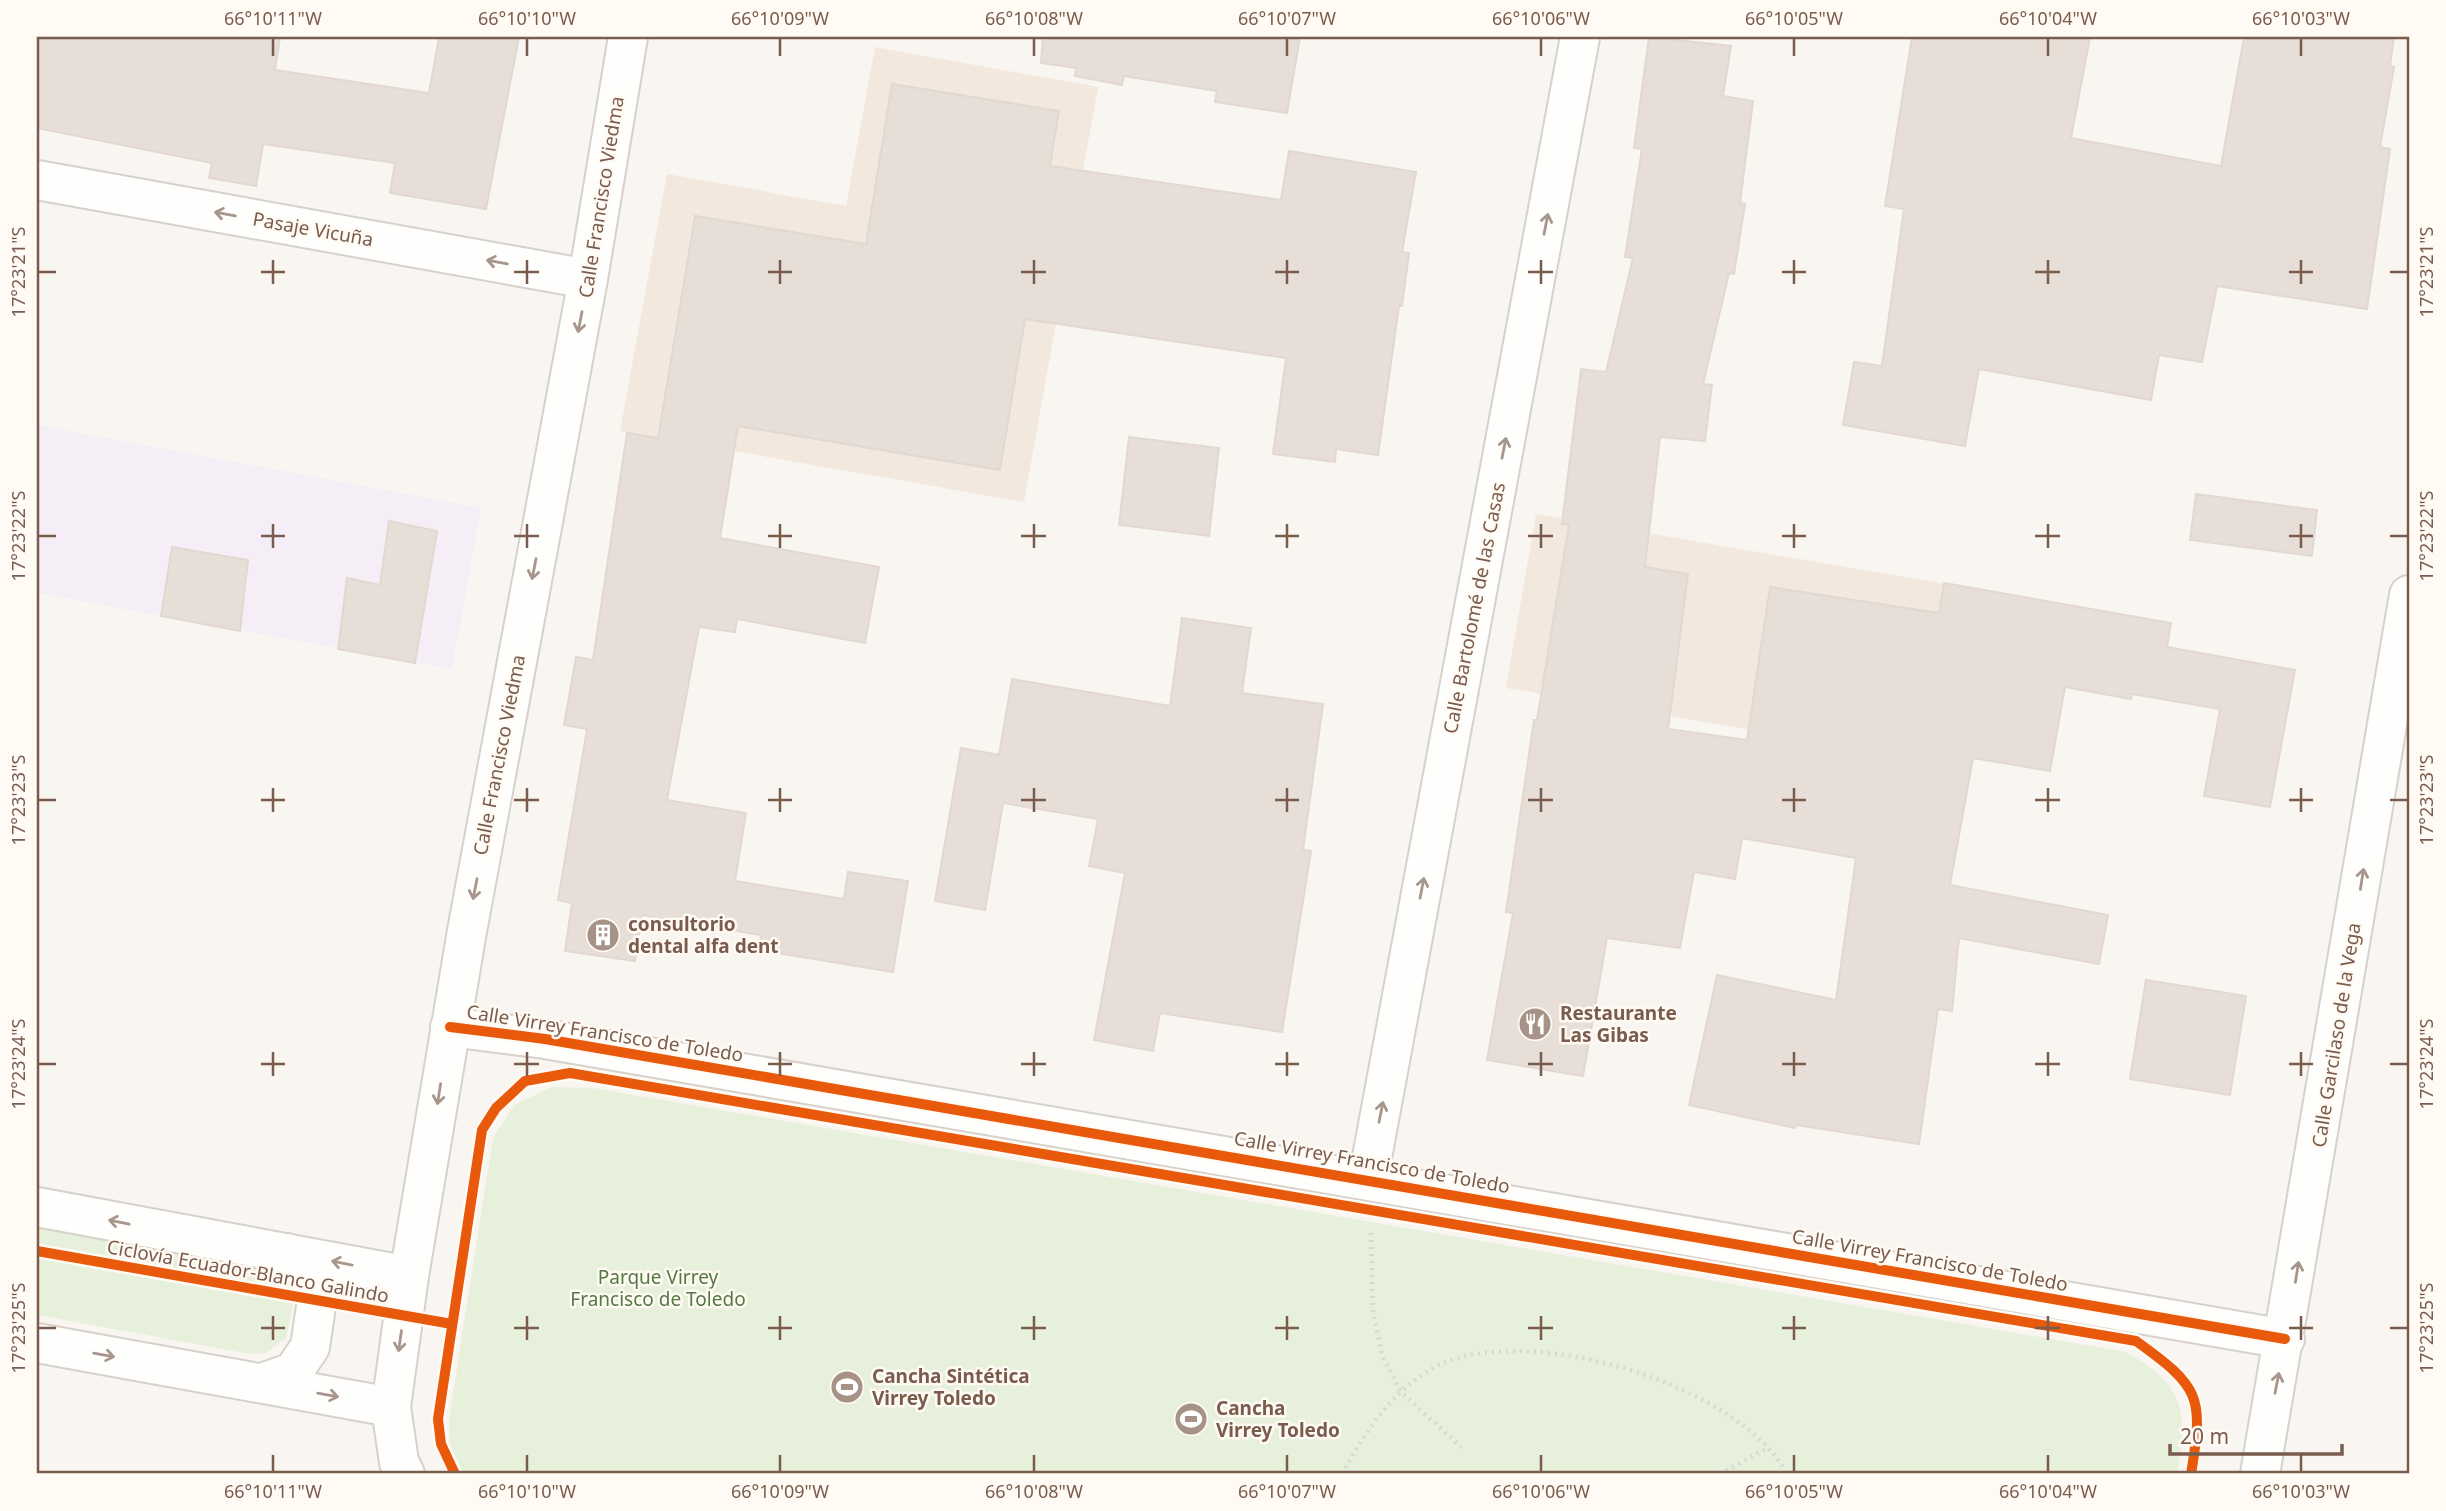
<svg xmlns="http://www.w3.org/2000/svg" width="2446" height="1511" font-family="'Noto Sans',sans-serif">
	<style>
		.residential { fill: #f2e8de }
		.education { fill: #f6eef6 }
		.green { fill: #e7f0db }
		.building { fill: #e6ded7; stroke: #e2d8d2; stroke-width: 2 }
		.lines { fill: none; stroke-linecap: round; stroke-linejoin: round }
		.minor-casing { stroke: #d7d1cb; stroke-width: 42 }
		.path { stroke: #dcd5d0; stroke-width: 4.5; stroke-dasharray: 2 5; stroke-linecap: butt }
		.minor { stroke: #fefefd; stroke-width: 38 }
		.cycleway-casing { stroke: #fffaf3; stroke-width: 15 }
		.cycleway { stroke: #e8590c; stroke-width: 10 }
		.oneway { stroke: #a8958b }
		.ticks { fill: none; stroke: #7a5c4d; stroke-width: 2.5 }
		.labels { text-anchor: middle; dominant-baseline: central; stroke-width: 5; stroke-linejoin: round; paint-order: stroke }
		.street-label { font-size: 19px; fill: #7a5c4d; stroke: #fffaf3 }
		.poi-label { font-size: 19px; font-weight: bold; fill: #7a5c4d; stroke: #fffaf3; text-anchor: start }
		.park-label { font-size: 19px; fill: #537a41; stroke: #fffaf3 }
		.neatline { fill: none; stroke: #7a5c4d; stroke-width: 2.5 }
		.ticks-label { font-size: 18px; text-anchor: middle; fill: #7a5c4d }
	</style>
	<rect width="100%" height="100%" fill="#f9f5f0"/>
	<!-- residential -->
	<g class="residential">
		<path d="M 875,47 L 1098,87 L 1024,502 L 620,431 L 667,174 L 846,206 Z"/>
		<path d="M 1536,514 L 1946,584 L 1916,758 L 1506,688 Z"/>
	</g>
	<!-- education -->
	<path class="education" d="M 37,425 L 481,508 L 452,669 L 37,593 Z"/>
	<!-- green -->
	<g class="green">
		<path d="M 552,1087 L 593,1088 L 2126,1352 C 2185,1385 2188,1411 2177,1474 L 464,1474 L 450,1445 L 449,1419 L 493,1138 L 514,1105 Z"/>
		<path d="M 37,1227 L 272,1269 L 283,1275 L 295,1297 L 286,1338 L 266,1353 L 250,1354 L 37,1315 Z"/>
	</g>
	<!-- building -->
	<g class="building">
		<path d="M 37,37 L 280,37 L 275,70 L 429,93 L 439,37 L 519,37 L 486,209 L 390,193 L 395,163 L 263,144 L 256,186 L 209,178 L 212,163 L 37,128 Z"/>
		<path d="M 1043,37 L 1300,37 L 1287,113 L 1215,102 L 1217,91 L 1124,76 L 1122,85 L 1075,76 L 1076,68 L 1041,63 Z"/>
		<path d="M 1649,37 L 1731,46 L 1723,96 L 1753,101 L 1740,203 L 1745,204 L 1734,274 L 1729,273 L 1703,384 L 1712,385 L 1705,441 L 1660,437 L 1645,567 L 1688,574 L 1668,729 L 1747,740 L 1770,587 L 1939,613 L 1944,583 L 2171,623 L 2167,647 L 2295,670 L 2270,807 L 2204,796 L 2220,709 L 2132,694 L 2131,699 L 2065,687 L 2050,771 L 1973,758 L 1950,885 L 2108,915 L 2099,964 L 1959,938 L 1952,1011 L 1938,1009 L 1919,1144 L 1796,1125 L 1795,1128 L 1689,1105 L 1717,975 L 1836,1000 L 1856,858 L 1742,838 L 1735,879 L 1694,872 L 1680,948 L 1607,938 L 1583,1076 L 1487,1060 L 1513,913 L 1506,912 L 1534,720 L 1537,720 L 1569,525 L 1562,524 L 1581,369 L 1606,372 L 1633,258 L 1625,257 L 1642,149 L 1634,148 Z"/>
		<path d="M 1912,37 L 2090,37 L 2071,138 L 2221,166 L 2244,37 L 2394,37 L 2390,66 L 2394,67 L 2380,147 L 2390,149 L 2367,309 L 2217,286 L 2202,362 L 2159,355 L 2151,400 L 1979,369 L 1965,446 L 1843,425 L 1854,362 L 1882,366 L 1904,209 L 1885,206 Z"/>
		<path d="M 892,84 L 1059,111 L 1050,166 L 1281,200 L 1289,151 L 1416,172 L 1402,252 L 1409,253 L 1402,306 L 1399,306 L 1378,455 L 1336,449 L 1335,462 L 1273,454 L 1286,358 L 1025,319 L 1000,470 L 738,426 L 720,538 L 879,567 L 865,643 L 737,619 L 735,632 L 699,627 L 667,800 L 746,813 L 735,881 L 844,899 L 848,872 L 908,881 L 893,972 L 759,950 L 761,935 L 642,915 L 635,961 L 565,951 L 572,903 L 558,900 L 587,729 L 564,725 L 576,657 L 593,660 L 627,433 L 658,438 L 695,216 L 866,244 Z"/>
		<path d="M 1129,437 L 1219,448 L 1209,536 L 1119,525 Z"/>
		<path d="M 2196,494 L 2317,510 L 2312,556 L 2190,540 Z"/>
		<path d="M 389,521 L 437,531 L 415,663 L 338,649 L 347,578 L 380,585 Z"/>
		<path d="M 172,547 L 248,560 L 240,631 L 161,616 Z"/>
		<path d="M 1182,618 L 1251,628 L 1242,693 L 1323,704 L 1303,850 L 1311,851 L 1282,1032 L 1160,1013 L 1153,1051 L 1094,1040 L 1125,873 L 1089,866 L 1098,819 L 1003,803 L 985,910 L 935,901 L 961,748 L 999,755 L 1012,679 L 1170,706 Z"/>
		<path d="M 2146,980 L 2246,996 L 2230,1095 L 2130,1079 Z"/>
	</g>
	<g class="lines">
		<defs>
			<g id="minor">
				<path d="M 37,180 L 588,279"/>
				<path d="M 450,1027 L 545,1039 L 2285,1339"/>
				<path d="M 1368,1179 L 1580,37"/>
				<path d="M 37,1207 L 409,1276"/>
				<path d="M 37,1343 L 391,1407"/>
				<path d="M 262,1383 L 293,1372 L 310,1347 L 318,1293 L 307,1272 L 287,1253"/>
				<path d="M 405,1474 L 399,1462 L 391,1407 L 409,1276 L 467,931 L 588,279 L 628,37"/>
				<path d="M 2260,1474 L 2409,595"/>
			</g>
		</defs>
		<!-- minor casing -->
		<use href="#minor" class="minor-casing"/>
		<!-- path -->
		<g class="path">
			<path d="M 1371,1233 L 1373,1311 L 1382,1354 L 1400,1391 L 1461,1447"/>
			<path d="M 1342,1474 C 1366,1431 1393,1388 1439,1365 C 1529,1322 1741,1385 1787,1474"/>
			<path d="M 1720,1474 L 1769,1447"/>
		</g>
		<!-- minor -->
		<use href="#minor" class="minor"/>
		<defs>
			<g id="cycleway">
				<path d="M 450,1027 L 545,1039 L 2285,1339"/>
				<path d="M 37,1251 L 452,1324"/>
				<path d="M 455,1474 L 441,1444 L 438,1419 L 482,1130 L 496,1108 L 525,1081 L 570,1073 L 2136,1341 C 2200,1387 2204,1396 2191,1474"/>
			</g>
		</defs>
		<!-- cycleway casing -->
		<use href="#cycleway" class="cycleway-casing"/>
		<!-- cycleway -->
		<use href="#cycleway" class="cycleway"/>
	</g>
	<!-- one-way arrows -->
	<defs><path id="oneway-shaft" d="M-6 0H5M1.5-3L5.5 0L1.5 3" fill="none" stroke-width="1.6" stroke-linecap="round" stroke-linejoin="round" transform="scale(1.75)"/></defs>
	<g class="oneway">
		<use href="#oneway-shaft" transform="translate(225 214) rotate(-170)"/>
		<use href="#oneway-shaft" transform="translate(1546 224) rotate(-79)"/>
		<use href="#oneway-shaft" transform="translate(497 262) rotate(-170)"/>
		<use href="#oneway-shaft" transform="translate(580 322) rotate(101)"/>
		<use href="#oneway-shaft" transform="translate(1504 448) rotate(-79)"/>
		<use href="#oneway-shaft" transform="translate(534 569) rotate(101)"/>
		<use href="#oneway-shaft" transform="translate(2362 879) rotate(-81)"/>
		<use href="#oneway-shaft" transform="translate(1422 888) rotate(-79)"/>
		<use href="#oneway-shaft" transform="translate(475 889) rotate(101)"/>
		<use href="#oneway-shaft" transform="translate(439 1094) rotate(99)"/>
		<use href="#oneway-shaft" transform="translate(1381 1112) rotate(-79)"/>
		<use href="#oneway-shaft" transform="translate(119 1222) rotate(-169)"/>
		<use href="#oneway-shaft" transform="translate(342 1263) rotate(-169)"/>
		<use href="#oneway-shaft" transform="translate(2297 1272) rotate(-81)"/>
		<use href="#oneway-shaft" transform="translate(400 1341) rotate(98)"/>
		<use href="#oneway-shaft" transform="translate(104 1355) rotate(10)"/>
		<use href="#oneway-shaft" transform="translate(2277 1383) rotate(-79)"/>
		<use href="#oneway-shaft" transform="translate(328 1395) rotate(10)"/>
	</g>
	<!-- ticks -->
	<path class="ticks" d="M 273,38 L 273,56M 527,38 L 527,56M 780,38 L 780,56M 1034,38 L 1034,56M 1287,38 L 1287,56M 1541,38 L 1541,56M 1794,38 L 1794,56M 2048,38 L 2048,56M 2301,38 L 2301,56M 273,260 L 273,284M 527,260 L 527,284M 780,260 L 780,284M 1034,260 L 1034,284M 1287,260 L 1287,284M 1541,260 L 1541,284M 1794,260 L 1794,284M 2048,260 L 2048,284M 2301,260 L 2301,284M 38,272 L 56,272M 261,272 L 285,272M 514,272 L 539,272M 768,272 L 792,272M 1021,272 L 1046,272M 1275,272 L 1299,272M 1528,272 L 1553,272M 1782,272 L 1806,272M 2035,272 L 2060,272M 2289,272 L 2313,272M 2390,272 L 2408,272M 273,524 L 273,548M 527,524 L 527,548M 780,524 L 780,548M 1034,524 L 1034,548M 1287,524 L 1287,548M 1541,524 L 1541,548M 1794,524 L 1794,548M 2048,524 L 2048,548M 2301,524 L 2301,548M 38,536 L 56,536M 261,536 L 285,536M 514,536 L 539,536M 768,536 L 792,536M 1021,536 L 1046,536M 1275,536 L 1299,536M 1528,536 L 1553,536M 1782,536 L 1806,536M 2035,536 L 2060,536M 2289,536 L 2313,536M 2390,536 L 2408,536M 273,788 L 273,812M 527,788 L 527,812M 780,788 L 780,812M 1034,788 L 1034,812M 1287,788 L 1287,812M 1541,788 L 1541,812M 1794,788 L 1794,812M 2048,788 L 2048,812M 2301,788 L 2301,812M 38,800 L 56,800M 261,800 L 285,800M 514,800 L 539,800M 768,800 L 792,800M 1021,800 L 1046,800M 1275,800 L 1299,800M 1528,800 L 1553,800M 1782,800 L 1806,800M 2035,800 L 2060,800M 2289,800 L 2313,800M 2390,800 L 2408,800M 273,1052 L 273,1076M 527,1052 L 527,1076M 780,1052 L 780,1076M 1034,1052 L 1034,1076M 1287,1052 L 1287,1076M 1541,1052 L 1541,1076M 1794,1052 L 1794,1076M 2048,1052 L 2048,1076M 2301,1052 L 2301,1076M 38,1064 L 56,1064M 261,1064 L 285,1064M 514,1064 L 539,1064M 768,1064 L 792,1064M 1021,1064 L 1046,1064M 1275,1064 L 1299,1064M 1528,1064 L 1553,1064M 1782,1064 L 1806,1064M 2035,1064 L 2060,1064M 2289,1064 L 2313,1064M 2390,1064 L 2408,1064M 273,1316 L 273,1340M 527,1316 L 527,1340M 780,1316 L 780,1340M 1034,1316 L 1034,1340M 1287,1316 L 1287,1340M 1541,1316 L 1541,1340M 1794,1316 L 1794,1340M 2048,1316 L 2048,1340M 2301,1316 L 2301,1340M 38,1328 L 56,1328M 261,1328 L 285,1328M 514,1328 L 539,1328M 768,1328 L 792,1328M 1021,1328 L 1046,1328M 1275,1328 L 1299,1328M 1528,1328 L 1553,1328M 1782,1328 L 1806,1328M 2035,1328 L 2060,1328M 2289,1328 L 2313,1328M 2390,1328 L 2408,1328M 273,1455 L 273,1472M 527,1455 L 527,1472M 780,1455 L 780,1472M 1034,1455 L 1034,1472M 1287,1455 L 1287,1472M 1541,1455 L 1541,1472M 1794,1455 L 1794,1472M 2048,1455 L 2048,1472M 2301,1455 L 2301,1472"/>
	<!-- icons -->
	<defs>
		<symbol id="building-disc" viewBox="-11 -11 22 22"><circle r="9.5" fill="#a69286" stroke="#fffaf3"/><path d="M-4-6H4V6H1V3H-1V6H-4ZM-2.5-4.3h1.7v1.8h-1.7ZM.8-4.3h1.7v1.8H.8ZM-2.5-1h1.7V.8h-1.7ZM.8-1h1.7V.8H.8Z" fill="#fff"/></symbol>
		<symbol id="restaurant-disc" viewBox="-11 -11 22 22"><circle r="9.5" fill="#a69286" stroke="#fffaf3"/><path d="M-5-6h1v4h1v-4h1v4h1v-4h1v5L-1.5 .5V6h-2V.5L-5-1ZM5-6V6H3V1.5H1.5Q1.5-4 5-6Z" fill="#fff"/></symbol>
		<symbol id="stadium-disc" viewBox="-11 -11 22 22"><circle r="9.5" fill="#a69286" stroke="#fffaf3"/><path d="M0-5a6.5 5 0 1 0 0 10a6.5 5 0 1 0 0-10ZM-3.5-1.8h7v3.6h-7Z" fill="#fff"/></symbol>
	</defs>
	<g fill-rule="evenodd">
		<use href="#building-disc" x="584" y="916" width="38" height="38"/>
		<use href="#restaurant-disc" x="1516" y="1005" width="38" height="38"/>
		<use href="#stadium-disc" x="828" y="1368" width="38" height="38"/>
		<use href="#stadium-disc" x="1172" y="1400" width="38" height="38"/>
	</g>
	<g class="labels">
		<!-- street labels -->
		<g class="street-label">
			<text transform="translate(601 197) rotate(-81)">Calle Francisco Viedma</text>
			<text transform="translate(313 229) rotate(10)">Pasaje Vicuña</text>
			<text transform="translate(1474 608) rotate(-79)">Calle Bartolomé de las Casas</text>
			<text transform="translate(499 755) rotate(-79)">Calle Francisco Viedma</text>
			<text transform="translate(605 1033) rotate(9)">Calle Virrey Francisco de Toledo</text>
			<text transform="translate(2336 1035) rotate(-81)">Calle Garcilaso de la Vega</text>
			<text transform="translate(1372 1162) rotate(10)">Calle Virrey Francisco de Toledo</text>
			<text transform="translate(1930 1260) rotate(10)">Calle Virrey Francisco de Toledo</text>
			<text transform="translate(248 1271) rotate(10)">Ciclovía Ecuador-Blanco Galindo</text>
		</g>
		<!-- poi labels -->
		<g class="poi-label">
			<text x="628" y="924">consultorio<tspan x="628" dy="22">dental alfa dent</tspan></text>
			<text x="1560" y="1013">Restaurante<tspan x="1560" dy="22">Las Gibas</tspan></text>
			<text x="872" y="1376">Cancha Sintética<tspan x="872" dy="22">Virrey Toledo</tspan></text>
			<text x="1216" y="1408">Cancha<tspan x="1216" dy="22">Virrey Toledo</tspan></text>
		</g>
		<!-- park labels -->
		<g class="park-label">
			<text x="658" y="1277">Parque Virrey<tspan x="658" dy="22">Francisco de Toledo</tspan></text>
		</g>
	</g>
	<!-- border -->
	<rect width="2446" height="1511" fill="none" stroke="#fffaf3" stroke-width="77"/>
	<!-- scale -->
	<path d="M2170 1444v10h172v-10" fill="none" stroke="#7a5c4d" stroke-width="3.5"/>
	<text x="2180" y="1444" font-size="21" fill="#7a5c4d" stroke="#fffaf3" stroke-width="5" paint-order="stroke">20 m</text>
	<rect x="38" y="38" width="2370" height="1434" class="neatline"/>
	<g class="ticks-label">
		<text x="273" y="25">66°10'11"W</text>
		<text x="527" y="25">66°10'10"W</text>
		<text x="780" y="25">66°10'09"W</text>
		<text x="1034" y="25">66°10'08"W</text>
		<text x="1287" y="25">66°10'07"W</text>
		<text x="1541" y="25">66°10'06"W</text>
		<text x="1794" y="25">66°10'05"W</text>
		<text x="2048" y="25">66°10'04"W</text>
		<text x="2301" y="25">66°10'03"W</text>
		<text transform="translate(19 272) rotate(-90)" y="6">17°23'21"S</text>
		<text transform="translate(2427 272) rotate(-90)" y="6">17°23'21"S</text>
		<text transform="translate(19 536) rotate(-90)" y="6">17°23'22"S</text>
		<text transform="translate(2427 536) rotate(-90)" y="6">17°23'22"S</text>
		<text transform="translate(19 800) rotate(-90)" y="6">17°23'23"S</text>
		<text transform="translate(2427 800) rotate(-90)" y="6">17°23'23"S</text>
		<text transform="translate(19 1064) rotate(-90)" y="6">17°23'24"S</text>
		<text transform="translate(2427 1064) rotate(-90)" y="6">17°23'24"S</text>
		<text transform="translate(19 1328) rotate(-90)" y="6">17°23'25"S</text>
		<text transform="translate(2427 1328) rotate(-90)" y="6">17°23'25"S</text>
		<text x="273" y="1498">66°10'11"W</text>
		<text x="527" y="1498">66°10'10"W</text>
		<text x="780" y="1498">66°10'09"W</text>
		<text x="1034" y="1498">66°10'08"W</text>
		<text x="1287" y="1498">66°10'07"W</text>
		<text x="1541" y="1498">66°10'06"W</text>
		<text x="1794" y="1498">66°10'05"W</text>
		<text x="2048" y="1498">66°10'04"W</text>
		<text x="2301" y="1498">66°10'03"W</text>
	</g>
</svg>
